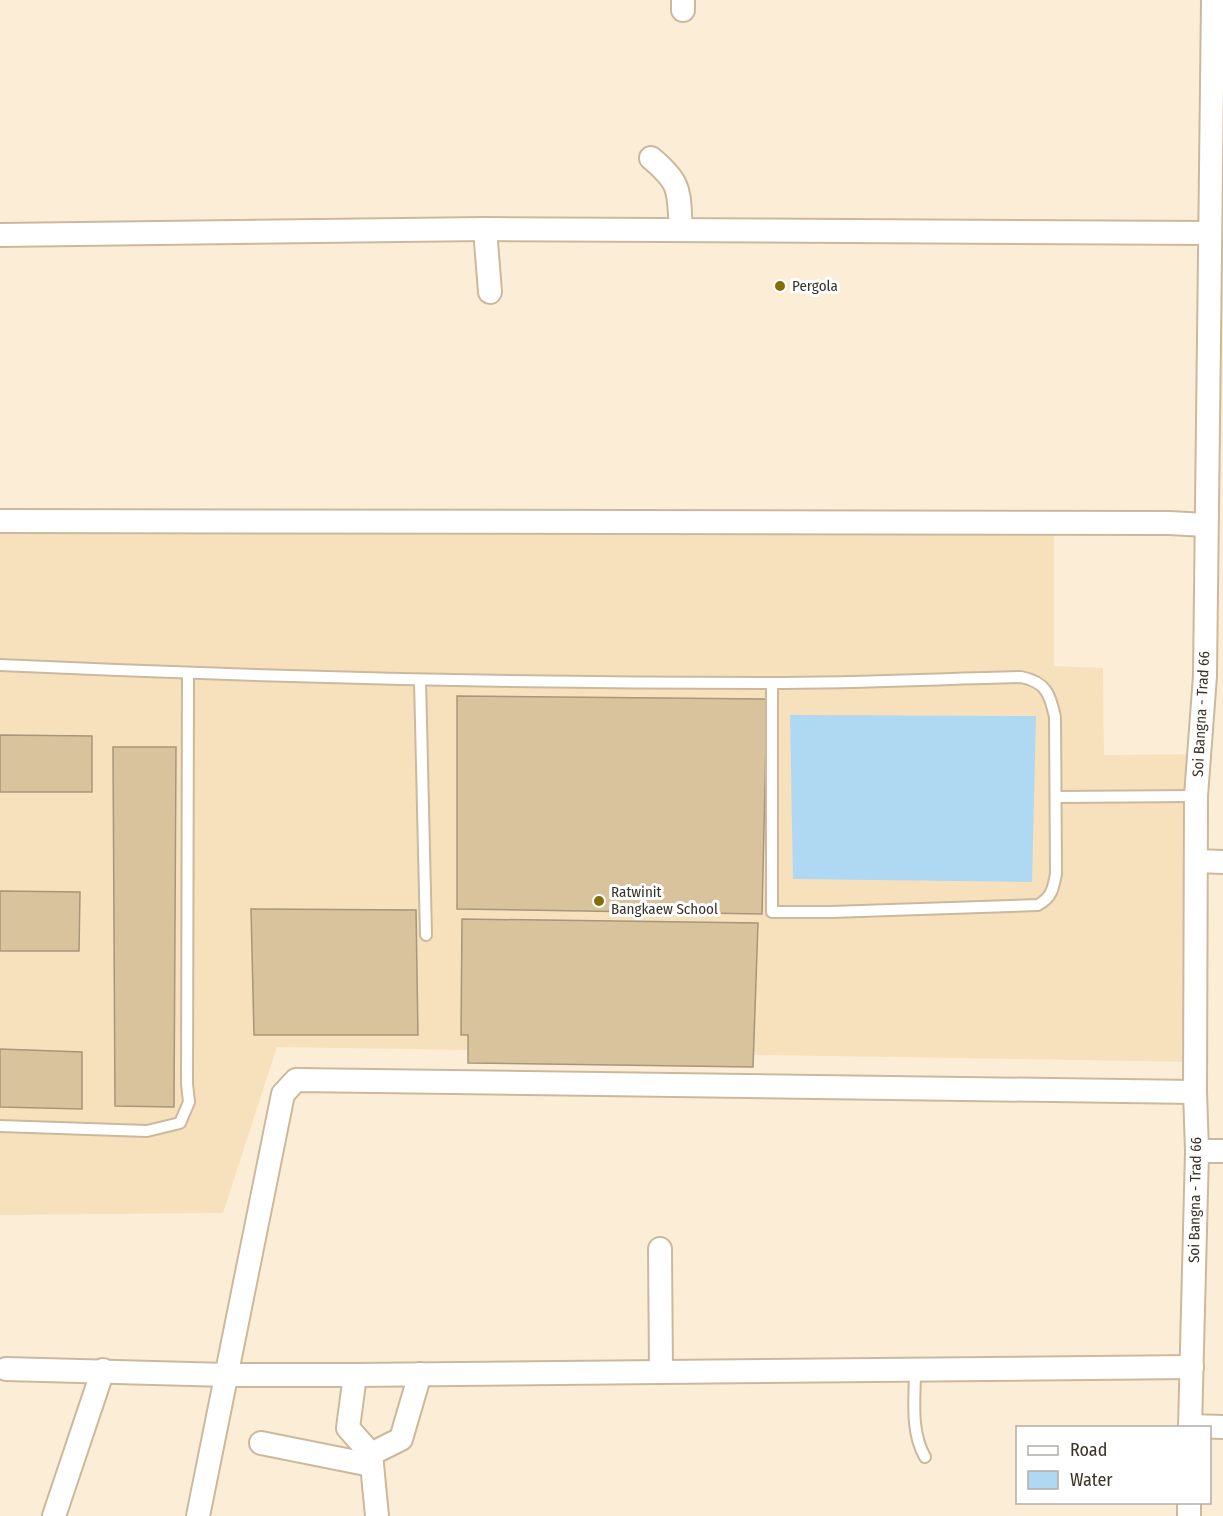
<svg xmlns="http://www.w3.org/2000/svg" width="1223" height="1516" font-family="'Fira Sans Condensed',sans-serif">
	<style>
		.built { fill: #f7e1bd }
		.water { fill: #afd8f2 }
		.building { fill: #d9c39d; stroke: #a6967a; stroke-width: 1.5 }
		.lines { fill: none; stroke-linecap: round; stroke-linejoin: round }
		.service-casing { stroke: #cbb99d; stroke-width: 14 }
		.minor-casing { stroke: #cbb99d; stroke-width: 26 }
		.service { stroke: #fff; stroke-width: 10 }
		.minor { stroke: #fff; stroke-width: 22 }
		.poi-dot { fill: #846c07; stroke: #fff; stroke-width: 2 }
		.labels { text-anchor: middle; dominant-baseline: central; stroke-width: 6; stroke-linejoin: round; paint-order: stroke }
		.poi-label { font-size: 15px; fill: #3a3327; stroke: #fff; text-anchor: start }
		.street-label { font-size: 15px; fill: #3a3327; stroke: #fff }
	</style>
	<rect width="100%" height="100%" fill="#fceed6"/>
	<!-- built -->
	<path class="built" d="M 1054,531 L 1054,666 L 1103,668 L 1104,755 L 1199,754 L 1196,1062 L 277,1047 L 223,1213 L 0,1215 L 0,533 Z"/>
	<!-- water -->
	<path class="water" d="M 790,715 L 1036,716 L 1032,882 L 793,879 Z"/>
	<!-- building -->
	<g class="building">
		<path d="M 457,696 L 767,699 L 762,914 L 457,909 Z"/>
		<path d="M 0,735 L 92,736 L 92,792 L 0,792 Z"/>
		<path d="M 113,747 L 176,747 L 174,1107 L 115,1106 Z"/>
		<path d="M 0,891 L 80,892 L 79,951 L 0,951 Z"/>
		<path d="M 251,909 L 416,910 L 418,1035 L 254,1035 Z"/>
		<path d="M 462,919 L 758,923 L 753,1067 L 468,1063 L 468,1035 L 461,1035 Z"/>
		<path d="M 0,1049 L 82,1052 L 82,1109 L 0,1107 Z"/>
	</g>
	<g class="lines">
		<defs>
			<g id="service">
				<path d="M 0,665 C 257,677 513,683 770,683 C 854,683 938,679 1021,677 C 1046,682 1050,694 1055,717 L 1056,874 C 1053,889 1052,897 1038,905 L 831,912 L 772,912 L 772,683"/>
				<path d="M 420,680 L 426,935"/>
				<path d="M 1057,797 L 1196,796"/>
				<path d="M 0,1126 L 147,1131 L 180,1123 L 189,1102 L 187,1084 L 188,674"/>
				<path d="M 915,1370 C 915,1398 910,1431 925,1457"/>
			</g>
			<g id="minor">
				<path d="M 683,0 L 683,10"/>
				<path d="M 651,158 C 683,185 678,191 681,230"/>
				<path d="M 485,229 L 490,292"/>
				<path d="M 0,235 L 485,229 L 1209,233"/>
				<path d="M 0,521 L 1169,523 L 1206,525"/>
				<path d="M 1196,861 L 1223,862"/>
				<path d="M 1197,1151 L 1223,1151"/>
				<path d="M 660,1249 L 661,1371"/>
				<path d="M 6,1369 L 227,1375 L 355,1375 L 1192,1367"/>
				<path d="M 355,1375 L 348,1428 L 371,1454 L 401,1439 L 420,1374"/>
				<path d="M 1190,1426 L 1223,1427"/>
				<path d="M 1190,1428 L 1197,1151 L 1195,1092 L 1196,796 L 1205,676 L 1213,0"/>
				<path d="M 261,1443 L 371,1465"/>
				<path d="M 371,1454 L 377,1516"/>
				<path d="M 54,1516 L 103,1370"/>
				<path d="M 198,1516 L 283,1094 L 296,1080 L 1195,1092"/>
				<path d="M 1189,1516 L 1189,1502"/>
			</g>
		</defs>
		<!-- service casing -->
		<use href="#service" class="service-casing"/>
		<!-- minor casing -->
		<use href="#minor" class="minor-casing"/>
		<!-- service -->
		<use href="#service" class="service"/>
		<!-- minor -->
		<use href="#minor" class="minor"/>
	</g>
	<!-- markers -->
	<g class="poi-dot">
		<circle cx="780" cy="286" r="6"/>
		<circle cx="599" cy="901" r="6"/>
	</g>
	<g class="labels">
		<!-- poi labels -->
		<g class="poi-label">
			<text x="792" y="286">Pergola</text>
			<text x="611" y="892">Ratwinit<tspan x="611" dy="17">Bangkaew School</tspan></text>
		</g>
		<!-- street labels -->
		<g class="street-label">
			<text transform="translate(1201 714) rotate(-87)">Soi Bangna - Trad 66</text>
			<text transform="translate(1195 1200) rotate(-89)">Soi Bangna - Trad 66</text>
		</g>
	</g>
	<!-- legend -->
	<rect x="1016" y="1426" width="195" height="78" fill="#ffffff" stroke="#b0ada9" stroke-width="1.5"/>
	<rect x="1028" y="1446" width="30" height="9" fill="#ffffff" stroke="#b0ada9" stroke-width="1.5"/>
	<text x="1070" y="1456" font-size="18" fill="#3a3327">Road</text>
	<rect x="1028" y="1471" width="30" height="18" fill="#afd8f2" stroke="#b0ada9" stroke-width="1.5"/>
	<text x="1070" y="1486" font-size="18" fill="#3a3327">Water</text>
</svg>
